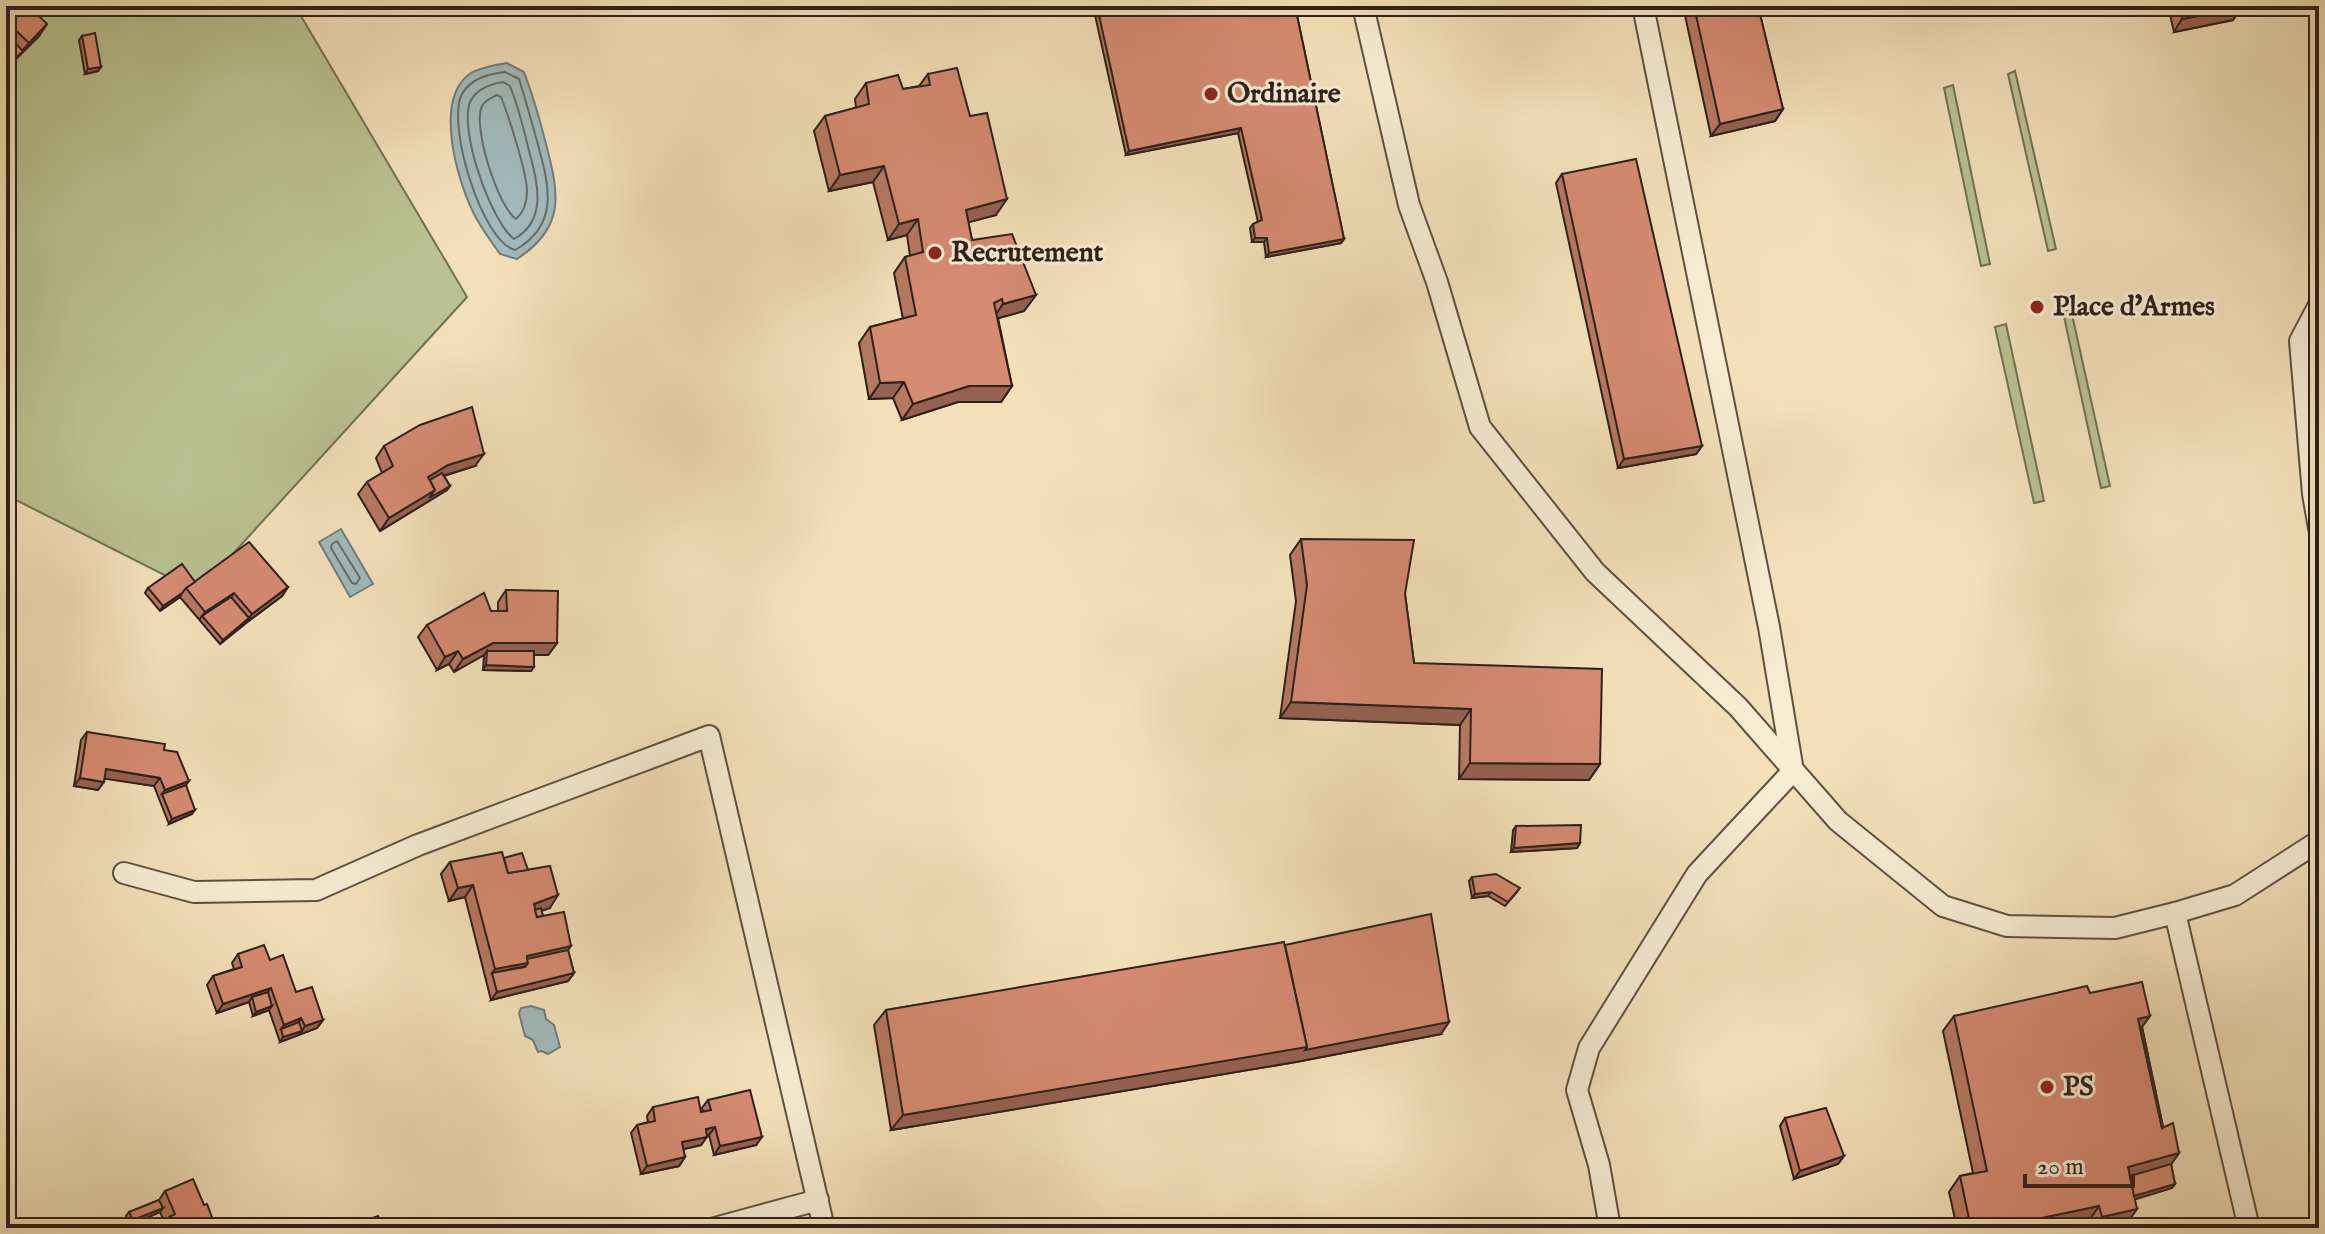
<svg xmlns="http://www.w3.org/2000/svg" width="2325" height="1234" font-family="'IM FELL English',serif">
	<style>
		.green { fill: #b9c290; stroke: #737155; stroke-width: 2 }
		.water { fill: #a1babb; stroke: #737c7b; stroke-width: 2 }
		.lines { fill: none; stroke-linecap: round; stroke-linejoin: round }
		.shore { stroke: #676d6a; stroke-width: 2 }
		.lane-casing { stroke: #5e5042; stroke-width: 24 }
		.lane { stroke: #f7ebd2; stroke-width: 20 }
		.wall { fill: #b77862; stroke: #2d201a; stroke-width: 2 }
		.shaded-wall { fill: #956150; stroke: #2d201a; stroke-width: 2 }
		.building { fill: #d58b72; stroke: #2d201a; stroke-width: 2 }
		.poi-dot { fill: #8f2418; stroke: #f7ebd2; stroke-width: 3 }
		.labels { text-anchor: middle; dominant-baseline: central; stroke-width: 6; stroke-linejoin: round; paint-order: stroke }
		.poi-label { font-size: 28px; font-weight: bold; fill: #2d201a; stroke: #f7ebd2; text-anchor: start }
	</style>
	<rect width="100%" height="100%" fill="#f3e0b9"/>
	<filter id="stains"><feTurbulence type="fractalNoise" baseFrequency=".0025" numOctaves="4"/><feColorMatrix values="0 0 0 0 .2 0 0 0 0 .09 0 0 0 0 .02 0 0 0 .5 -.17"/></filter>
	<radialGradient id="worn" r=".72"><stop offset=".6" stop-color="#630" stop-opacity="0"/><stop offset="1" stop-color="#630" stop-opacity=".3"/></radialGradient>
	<!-- green -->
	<g class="green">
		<path d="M 6,6 L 295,6 L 467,297 L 198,592 L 6,495 Z"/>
		<path d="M 2015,71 L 2056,249 L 2048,251 L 2008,74 Z"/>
		<path d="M 1953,85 L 1990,264 L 1981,266 L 1944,88 Z"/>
		<path d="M 2071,310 L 2110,486 L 2101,488 L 2063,312 Z"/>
		<path d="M 2006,324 L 2044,501 L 2034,503 L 1995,327 Z"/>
	</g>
	<!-- water -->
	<g class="water">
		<path d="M 507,63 L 524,72 C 533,96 540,120 546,144 C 559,194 566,227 517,259 L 500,254 C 491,241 480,227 473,212 C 457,179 433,98 471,73 C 481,67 495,65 507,63 Z"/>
		<path d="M 341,529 L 373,584 L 350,597 L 319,542 Z"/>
		<path d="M 531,1006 L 544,1010 L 546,1019 L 554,1025 L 560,1047 L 548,1054 L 542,1051 L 538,1052 L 533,1040 L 525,1036 L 519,1013 L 521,1008 Z"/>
	</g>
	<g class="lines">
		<!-- shore -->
		<g class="shore">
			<path d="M 505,72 L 519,79 C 526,101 532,123 538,145 C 549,185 560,225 515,250 C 482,242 446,124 462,94 C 471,78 489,74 505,72 Z"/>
			<path d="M 503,82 L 510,86 C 518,106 523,126 528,147 C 536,178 550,219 514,239 C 491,222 457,126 471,100 C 478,88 491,84 503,82 Z"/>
			<path d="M 497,95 L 501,97 C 509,117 526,170 527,190 C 527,201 524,212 516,219 C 498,207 472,126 482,106 C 485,100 491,98 497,95 Z"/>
			<path d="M 337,541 L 360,578 L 356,584 L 352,583 L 331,548 L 332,544 Z"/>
		</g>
		<defs>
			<g id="lane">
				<path d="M 1363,6 L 1409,205 L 1437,282 L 1480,427 L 1595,572 L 1738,707 L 1838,821 L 1943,906 L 2007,926 L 2115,928 L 2175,913 L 2235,895 L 2319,841"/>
				<path d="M 1643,6 L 1769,627 L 1793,771"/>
				<path d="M 2319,305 L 2300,341 L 2313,494 L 2319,528"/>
				<path d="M 124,873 L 194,892 L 316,890 L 418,845 L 709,736 L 824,1228"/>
				<path d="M 2175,913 L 2249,1228"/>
				<path d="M 715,1228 L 818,1200"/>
				<path d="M 1610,1228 L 1599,1165 L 1577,1090 L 1589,1048 L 1697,874 L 1793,771"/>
			</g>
		</defs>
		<!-- lane casing -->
		<use href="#lane" class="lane-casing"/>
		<!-- lane -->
		<use href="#lane" class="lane"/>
	</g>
	<!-- wall -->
	<g class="wall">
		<path d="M 6,6 L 39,36 L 6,69 Z"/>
		<path d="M 1093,6 L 1295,6 L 1344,239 L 1341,243 L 1266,257 L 1264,242 L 1252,242 L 1250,228 L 1253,224 L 1258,222 L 1238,133 L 1126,155 Z"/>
		<path d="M 1683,6 L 1758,6 L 1783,109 L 1775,121 L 1711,136 Z"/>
		<path d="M 2168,6 L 2242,6 L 2233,20 L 2174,32 Z"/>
		<path d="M 82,36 L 98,71 L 85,74 L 79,40 Z"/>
		<path d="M 928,74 L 996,215 L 968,222 L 972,240 L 1036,295 L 1024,311 L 998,318 L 1012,386 L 1001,402 L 958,402 L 902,420 L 893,398 L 869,399 L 859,343 L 870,327 L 903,319 L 894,273 L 905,257 L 910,256 L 907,235 L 888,240 L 873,182 L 829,191 L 814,131 L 825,116 L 856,108 L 855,99 L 866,83 L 903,89 L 919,86 Z"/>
		<path d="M 1562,174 L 1702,446 L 1696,454 L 1618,468 L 1556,183 Z"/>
		<path d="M 384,446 L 475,466 L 444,476 L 450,486 L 447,490 L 380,531 L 358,494 L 367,482 L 382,473 L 376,458 Z"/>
		<path d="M 1301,539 L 1405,594 L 1414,663 L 1600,764 L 1589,780 L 1459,779 L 1460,725 L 1280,718 L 1296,601 L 1290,555 Z"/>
		<path d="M 195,582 L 288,587 L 282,596 L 246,623 L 220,644 L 180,597 L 160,611 L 145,593 L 148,588 Z"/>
		<path d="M 506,590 L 557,643 L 548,655 L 534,655 L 531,671 L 483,670 L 484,655 L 454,672 L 449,664 L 437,670 L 418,637 L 427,625 L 491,611 L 498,611 L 498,602 Z"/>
		<path d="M 87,732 L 164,750 L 186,785 L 192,814 L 169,824 L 154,786 L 105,778 L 98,790 L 74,786 L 81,740 Z"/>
		<path d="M 1516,826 L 1580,843 L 1577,848 L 1511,852 L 1513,830 Z"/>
		<path d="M 504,858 L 528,870 L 550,908 L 541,911 L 543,916 L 568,950 L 574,973 L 568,981 L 491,1000 L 465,897 L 449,901 L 441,874 L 450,862 Z"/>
		<path d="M 1472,877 L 1517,892 L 1505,906 L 1488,896 L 1472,898 L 1469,881 Z"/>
		<path d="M 1285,945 L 1441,1034 L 1296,1062 L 891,1130 L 874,1025 L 886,1010 Z"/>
		<path d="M 238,954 L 270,960 L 296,992 L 323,1020 L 317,1028 L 280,1042 L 269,1010 L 253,1016 L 249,1002 L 217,1013 L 207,985 L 213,976 L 234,969 L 232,963 Z"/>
		<path d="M 2090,993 L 2150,1016 L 2142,1027 L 2163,1127 L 2179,1153 L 2171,1164 L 2175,1184 L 2172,1188 L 2135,1199 L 2126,1225 L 2112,1228 L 2090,1228 L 2088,1222 L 2059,1228 L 1957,1228 L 1949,1192 L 1960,1176 L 1973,1173 L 1943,1031 L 1954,1016 Z"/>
		<path d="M 708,1100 L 756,1145 L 714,1155 L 709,1135 L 707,1136 L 701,1145 L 683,1149 L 685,1157 L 679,1166 L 641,1174 L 631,1133 L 637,1125 L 648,1122 L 647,1116 L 653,1107 L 701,1112 L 703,1112 L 702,1108 Z"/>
		<path d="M 1785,1118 L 1844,1156 L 1838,1164 L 1794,1179 L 1780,1126 Z"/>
		<path d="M 165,1191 L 204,1205 L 216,1228 L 161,1228 L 165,1223 L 160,1212 L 130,1225 L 126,1216 L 129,1212 L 159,1200 Z"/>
	</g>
	<!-- shaded-wall -->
	<g class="shaded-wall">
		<path d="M 2242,7 L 2233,20 L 2174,32 L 2182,19 Z"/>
		<path d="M 47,24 L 39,36 L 6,69 L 6,68 Z"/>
		<path d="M 101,67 L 98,71 L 85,74 L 88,69 Z"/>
		<path d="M 1783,109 L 1775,121 L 1711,136 L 1720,124 Z"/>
		<path d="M 1241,128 L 1238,133 L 1126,155 L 1129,151 Z"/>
		<path d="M 884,166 L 873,182 L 829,191 L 840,175 Z"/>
		<path d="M 1007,199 L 996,215 L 955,226 L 966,210 Z"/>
		<path d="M 918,219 L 907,235 L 888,240 L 899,224 Z"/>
		<path d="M 1255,238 L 1267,238 L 1264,242 L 1252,242 Z"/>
		<path d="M 1344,239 L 1341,243 L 1266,257 L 1269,253 Z"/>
		<path d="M 1036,295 L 1024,311 L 992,320 L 1003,304 Z"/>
		<path d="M 904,382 L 893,398 L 869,399 L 880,383 Z"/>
		<path d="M 969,386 L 1012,386 L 1001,402 L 958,402 L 902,420 L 913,404 Z"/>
		<path d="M 1702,446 L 1696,454 L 1618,468 L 1624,459 Z"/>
		<path d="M 484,454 L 475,466 L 439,477 L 424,487 L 428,477 L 448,465 Z"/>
		<path d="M 450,486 L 447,490 L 380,531 L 389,518 L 435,490 Z"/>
		<path d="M 288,587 L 282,596 L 246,623 L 252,614 Z"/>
		<path d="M 182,593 L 180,597 L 160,611 L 163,606 Z"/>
		<path d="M 234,593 L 228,602 L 202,616 L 199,620 L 205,612 Z"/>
		<path d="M 249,618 L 246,623 L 220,644 L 223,640 Z"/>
		<path d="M 493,643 L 557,643 L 548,655 L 487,655 L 487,651 L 484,655 L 454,672 L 463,659 Z"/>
		<path d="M 458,651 L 449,664 L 437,670 L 445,657 Z"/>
		<path d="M 486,665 L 534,667 L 531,671 L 483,670 Z"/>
		<path d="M 1291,702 L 1471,709 L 1460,725 L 1280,718 Z"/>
		<path d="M 1470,763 L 1600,764 L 1589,780 L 1459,779 Z"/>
		<path d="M 106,769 L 160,778 L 154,786 L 100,778 Z"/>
		<path d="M 80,778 L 104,782 L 98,790 L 74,786 Z"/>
		<path d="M 189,781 L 183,789 L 162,794 L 165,790 Z"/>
		<path d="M 195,810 L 192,814 L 169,824 L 172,819 Z"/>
		<path d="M 1580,843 L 1577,848 L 1511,852 L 1514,848 Z"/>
		<path d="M 473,885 L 465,897 L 449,901 L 458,888 Z"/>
		<path d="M 1491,892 L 1488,896 L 1472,898 L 1475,894 Z"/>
		<path d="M 558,895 L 550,908 L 529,915 L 534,904 Z"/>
		<path d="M 571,946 L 562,959 L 492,973 L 495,969 L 527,956 Z"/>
		<path d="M 574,973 L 568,981 L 491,1000 L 497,992 Z"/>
		<path d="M 271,988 L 265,996 L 252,997 L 249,1002 L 217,1013 L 223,1004 Z"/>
		<path d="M 272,1006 L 269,1010 L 253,1016 L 256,1012 Z"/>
		<path d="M 2150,1016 L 2139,1031 L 2138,1019 Z"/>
		<path d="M 301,1018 L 296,1027 L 281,1029 L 284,1025 Z"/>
		<path d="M 323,1020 L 317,1028 L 299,1035 L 301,1031 L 299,1035 L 280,1042 L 283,1037 L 302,1031 L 305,1026 Z"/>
		<path d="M 1449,1022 L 1441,1034 L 1296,1062 L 891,1130 L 903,1115 Z"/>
		<path d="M 715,1127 L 709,1135 L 700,1138 L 706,1129 Z"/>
		<path d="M 707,1137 L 701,1145 L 676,1151 L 682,1142 Z"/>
		<path d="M 762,1137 L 756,1145 L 714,1155 L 720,1146 Z"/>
		<path d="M 2179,1153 L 2168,1169 L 2121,1182 L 2128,1167 Z"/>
		<path d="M 1844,1156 L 1838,1164 L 1794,1179 L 1800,1171 Z"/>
		<path d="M 685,1157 L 679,1166 L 641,1174 L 647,1166 Z"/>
		<path d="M 2175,1184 L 2172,1188 L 2123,1203 L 2126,1198 Z"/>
		<path d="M 2099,1206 L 2088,1222 L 2059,1228 L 2010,1228 L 2013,1224 Z"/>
		<path d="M 163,1208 L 160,1212 L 130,1225 L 133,1220 Z"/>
		<path d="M 2137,1209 L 2126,1225 L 2112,1228 L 2095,1228 L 2102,1217 Z"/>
	</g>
	<!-- building -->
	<g class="building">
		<path d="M 6,6 L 29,6 L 47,24 L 29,43 L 6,21 Z"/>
		<path d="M 1097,6 L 1295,6 L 1344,239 L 1269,253 L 1267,238 L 1255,238 L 1253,224 L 1262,220 L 1241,128 L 1129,151 Z"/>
		<path d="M 1694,6 L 1758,6 L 1783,109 L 1720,124 Z"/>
		<path d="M 2180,6 L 2242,6 L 2242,7 L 2182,19 Z"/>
		<path d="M 95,33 L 101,67 L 88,69 L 82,36 Z"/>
		<path d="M 6,34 L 23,51 L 6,68 Z"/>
		<path d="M 957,68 L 970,116 L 987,113 L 1007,199 L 966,210 L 972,240 L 1012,234 L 1036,295 L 1003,304 L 1002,299 L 994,303 L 1012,386 L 969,386 L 913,404 L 904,382 L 880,383 L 870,327 L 916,315 L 905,257 L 923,252 L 918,219 L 899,224 L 884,166 L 840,175 L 825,116 L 869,104 L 866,83 L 898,75 L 903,89 L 930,85 L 928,74 Z"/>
		<path d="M 1636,159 L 1702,446 L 1624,459 L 1562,174 Z"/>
		<path d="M 472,407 L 484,454 L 448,465 L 428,477 L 435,490 L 389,518 L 367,482 L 393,466 L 384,446 L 420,425 Z"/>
		<path d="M 442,473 L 450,486 L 429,498 L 435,490 L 430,480 Z"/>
		<path d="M 1301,539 L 1414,540 L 1405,594 L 1414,663 L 1602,669 L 1600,764 L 1470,763 L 1471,709 L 1291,702 L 1307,585 Z"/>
		<path d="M 249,542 L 288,587 L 252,614 L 234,593 L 205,612 L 186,588 Z"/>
		<path d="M 182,564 L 195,582 L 186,588 L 182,593 L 163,606 L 148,588 Z"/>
		<path d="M 506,590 L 558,591 L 557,643 L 493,643 L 463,659 L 458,651 L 445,657 L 427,625 L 484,593 L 491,611 L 507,611 Z"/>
		<path d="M 231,597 L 249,618 L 223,640 L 202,616 Z"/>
		<path d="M 487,651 L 534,651 L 534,667 L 486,665 Z"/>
		<path d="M 87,732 L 165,744 L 164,750 L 177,752 L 189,781 L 165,790 L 160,778 L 106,769 L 104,782 L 80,778 Z"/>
		<path d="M 186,785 L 195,810 L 172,819 L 162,794 Z"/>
		<path d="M 1581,825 L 1580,843 L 1514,848 L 1516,826 Z"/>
		<path d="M 502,852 L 508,873 L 550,866 L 558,895 L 534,904 L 537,917 L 564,912 L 571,946 L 527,956 L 528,963 L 495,969 L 473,885 L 458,888 L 450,862 Z"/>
		<path d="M 522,853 L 528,870 L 508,873 L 504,858 Z"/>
		<path d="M 1496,874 L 1520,888 L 1508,902 L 1491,892 L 1475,894 L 1472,877 Z"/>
		<path d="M 541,908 L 543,916 L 537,917 L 535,910 Z"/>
		<path d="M 1431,914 L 1449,1022 L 1305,1050 L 1307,1047 L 1285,945 Z"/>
		<path d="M 1284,942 L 1307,1047 L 903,1115 L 886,1010 Z"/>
		<path d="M 264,945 L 270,960 L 283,955 L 296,992 L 312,987 L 323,1020 L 305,1026 L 301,1018 L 284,1025 L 271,988 L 223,1004 L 213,976 L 242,967 L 238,954 Z"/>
		<path d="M 568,950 L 574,973 L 497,992 L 492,973 L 525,967 L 528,963 L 527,959 Z"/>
		<path d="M 2142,982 L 2150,1016 L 2138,1019 L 2162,1128 L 2173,1123 L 2179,1153 L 2128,1167 L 2137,1209 L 2102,1217 L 2099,1206 L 2013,1224 L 2014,1228 L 1971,1228 L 1960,1176 L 1987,1171 L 1954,1016 L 2087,986 L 2090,993 Z"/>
		<path d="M 268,992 L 272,1006 L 256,1012 L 252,997 Z"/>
		<path d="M 299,1022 L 302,1031 L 283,1037 L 281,1029 Z"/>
		<path d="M 2142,1027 L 2163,1127 L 2162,1128 L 2140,1028 Z"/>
		<path d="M 750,1090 L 762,1137 L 720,1146 L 715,1127 L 706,1129 L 707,1137 L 682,1142 L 685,1157 L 647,1166 L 637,1125 L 655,1121 L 653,1107 L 698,1097 L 701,1112 L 711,1110 L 708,1100 Z"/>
		<path d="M 1826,1108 L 1844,1156 L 1800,1171 L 1785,1118 Z"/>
		<path d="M 2171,1164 L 2175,1184 L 2134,1196 L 2130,1176 Z"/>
		<path d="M 193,1179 L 204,1205 L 207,1204 L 216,1228 L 174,1228 L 169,1217 L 175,1214 L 165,1191 Z"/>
		<path d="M 159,1200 L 163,1208 L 133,1220 L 129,1212 Z"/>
		<path d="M 378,1216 L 383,1228 L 346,1228 Z"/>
		<path d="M 1407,1223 L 1408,1228 L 1379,1228 Z"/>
	</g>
	<!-- markers -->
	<g class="poi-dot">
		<circle cx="1211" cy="94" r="8"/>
		<circle cx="935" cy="253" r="8"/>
		<circle cx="2037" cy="307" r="8"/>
		<circle cx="2047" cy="1087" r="8"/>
	</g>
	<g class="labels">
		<!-- poi labels -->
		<g class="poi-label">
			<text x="1227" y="94">Ordinaire</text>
			<text x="951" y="253">Recrutement</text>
			<text x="2053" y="307">Place d'Armes</text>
			<text x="2063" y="1087">PS</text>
		</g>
	</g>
	<!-- margin -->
	<rect width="2325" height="1234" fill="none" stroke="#f3e0b9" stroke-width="32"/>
	<rect x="8" y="8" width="2309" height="1218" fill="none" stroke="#2d201a" stroke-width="4"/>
	<rect x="16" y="16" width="2293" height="1202" fill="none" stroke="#2d201a" stroke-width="2"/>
	<!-- scale -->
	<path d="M2025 1174v12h108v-12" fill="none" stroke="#2d201a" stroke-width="4"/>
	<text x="2037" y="1174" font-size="24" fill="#2d201a" stroke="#f7ebd2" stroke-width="6" paint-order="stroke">20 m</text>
	<rect width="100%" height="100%" filter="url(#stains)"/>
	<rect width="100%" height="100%" fill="url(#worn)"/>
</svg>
